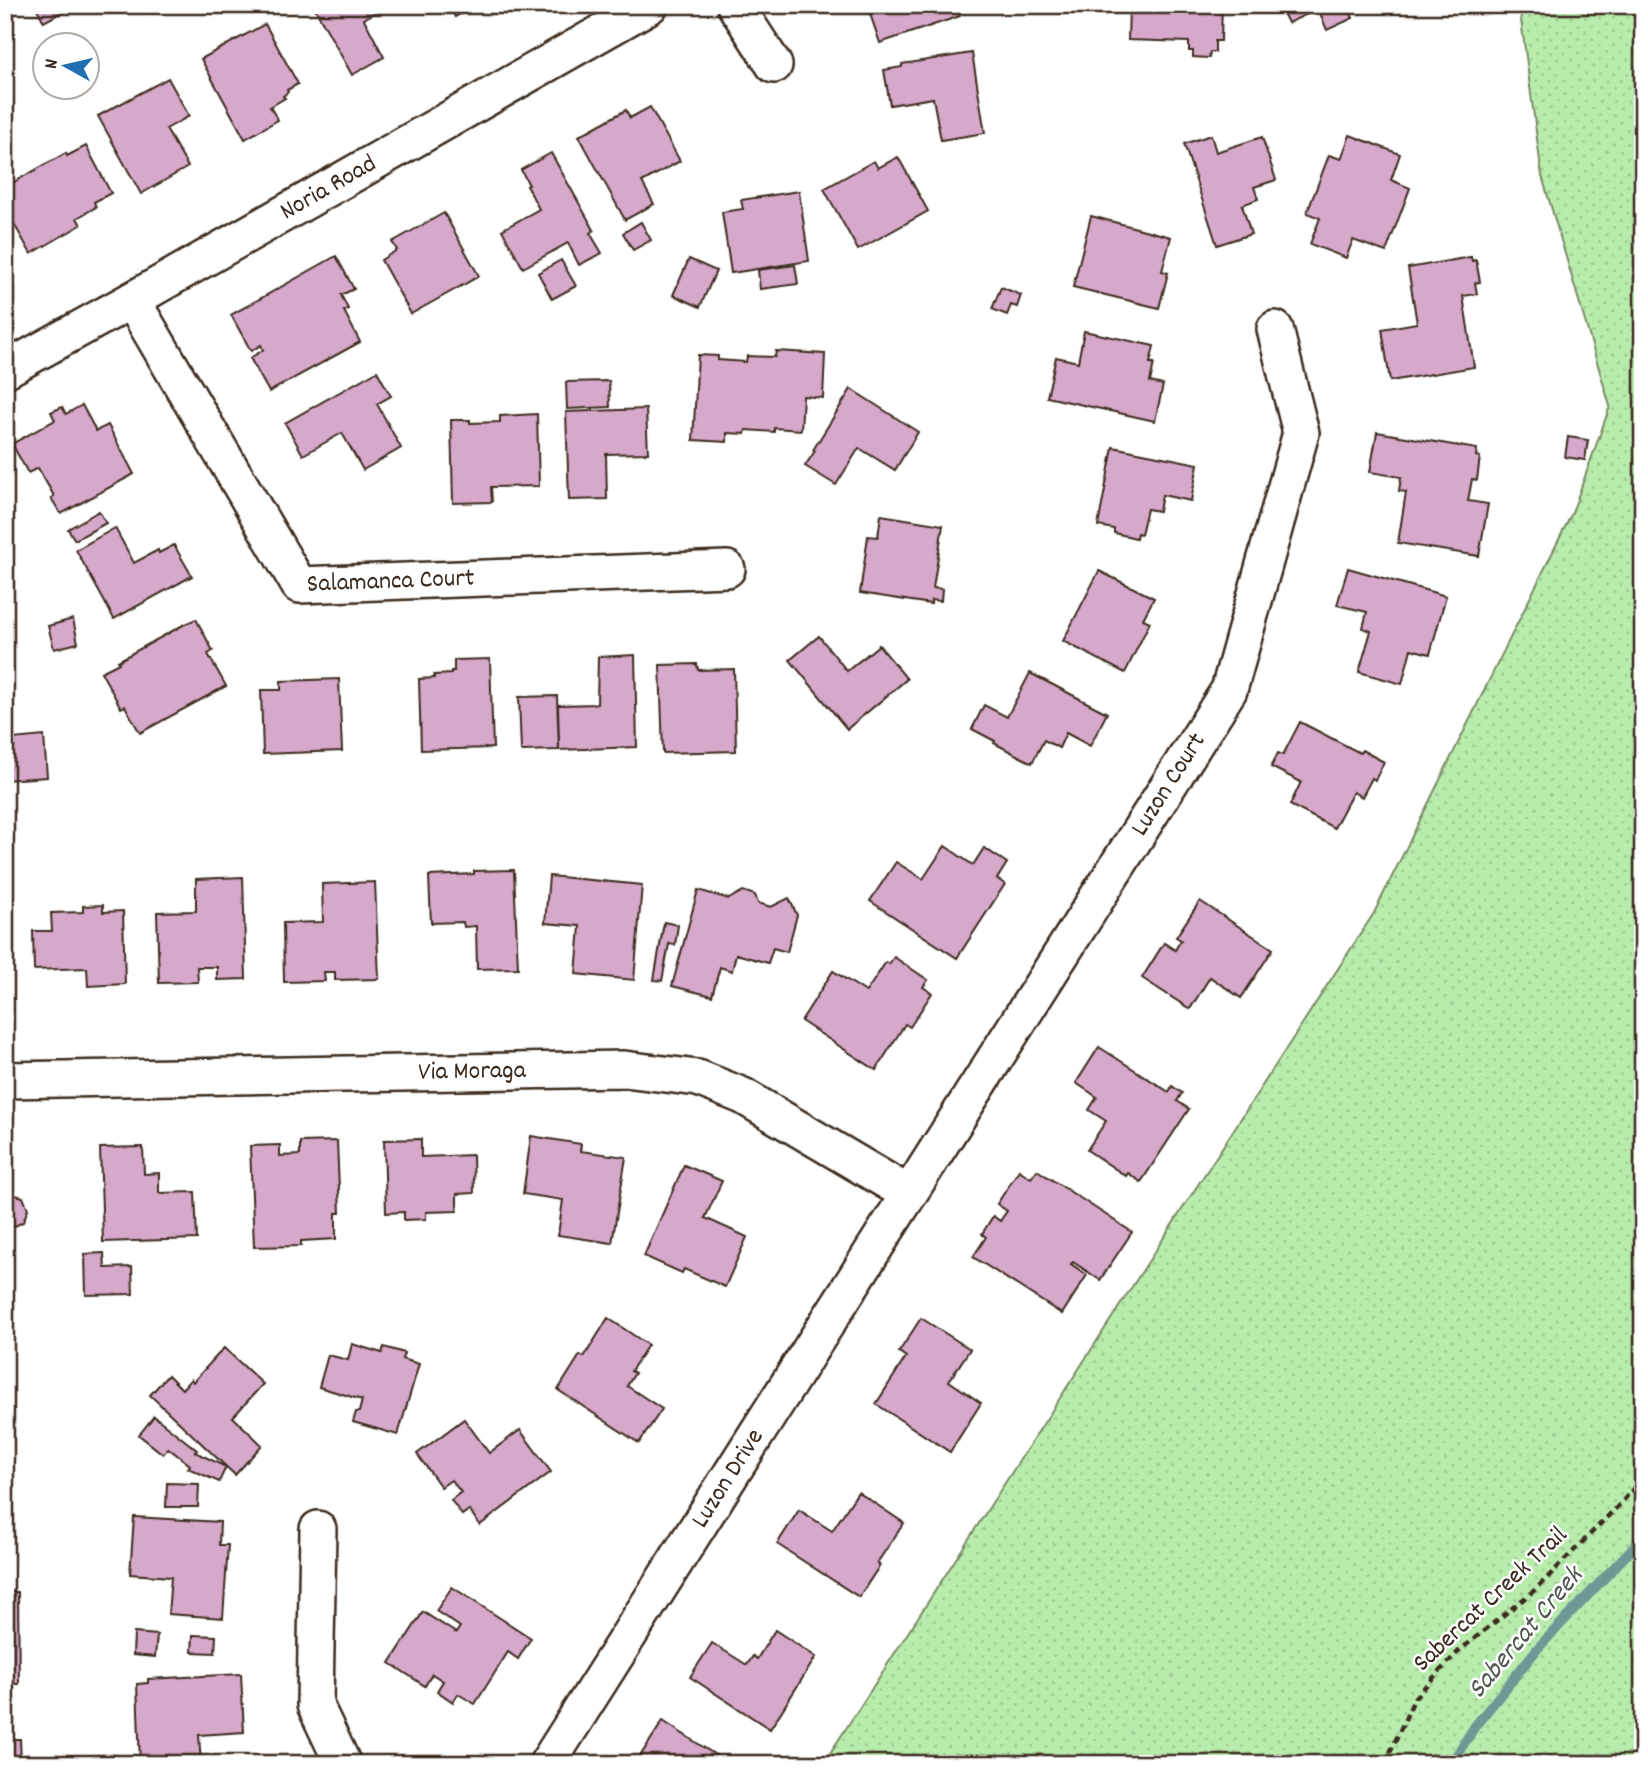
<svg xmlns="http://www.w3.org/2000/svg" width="1648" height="1769" font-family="Dekko,sans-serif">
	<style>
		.grass { fill: url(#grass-dots); stroke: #7a8b65; stroke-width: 2 }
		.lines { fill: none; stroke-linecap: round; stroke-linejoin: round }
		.stream { stroke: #6e9896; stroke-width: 10 }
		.building { fill: #d6a8ca; stroke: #3b2a1e; stroke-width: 2 }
		.minor-casing { stroke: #3b2a1e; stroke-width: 40 }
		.path { stroke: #3b2a1e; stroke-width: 4.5; stroke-dasharray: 7 5; stroke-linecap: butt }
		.minor { stroke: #fff; stroke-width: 35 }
		.labels { text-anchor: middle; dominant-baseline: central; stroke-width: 5; stroke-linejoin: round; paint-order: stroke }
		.street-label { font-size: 26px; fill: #3b2a1e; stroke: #fff }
		.water-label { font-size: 28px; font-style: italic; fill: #505850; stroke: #fff }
	</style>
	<defs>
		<pattern id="grass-dots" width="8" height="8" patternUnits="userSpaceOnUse" patternTransform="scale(1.75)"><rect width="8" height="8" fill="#b8ecac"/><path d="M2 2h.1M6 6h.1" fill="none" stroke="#9fcb94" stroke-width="1.8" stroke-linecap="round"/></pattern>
	</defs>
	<rect width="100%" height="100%" fill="#fff"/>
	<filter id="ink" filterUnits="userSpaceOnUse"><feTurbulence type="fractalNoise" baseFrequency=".0143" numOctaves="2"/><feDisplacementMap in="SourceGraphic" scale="14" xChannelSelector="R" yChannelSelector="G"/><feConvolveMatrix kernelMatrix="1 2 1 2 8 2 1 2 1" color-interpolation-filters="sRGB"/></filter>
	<g filter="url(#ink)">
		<!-- grass -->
		<path class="grass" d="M 1519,5 L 1643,5 L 1643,1764 L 823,1764 L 1374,913 L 1572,513 L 1610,406 L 1542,176 Z"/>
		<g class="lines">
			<!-- stream -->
			<path class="stream" d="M 1451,1764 L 1475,1726 L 1538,1648 L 1643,1537"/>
		</g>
		<!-- building -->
		<g class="building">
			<path d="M 35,5 L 75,5 L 44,22 Z"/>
			<path d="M 313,5 L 388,5 L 364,19 L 384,57 L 352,75 Z"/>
			<path d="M 449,5 L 475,5 L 455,17 Z"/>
			<path d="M 867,5 L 957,5 L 960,16 L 880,43 Z"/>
			<path d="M 1142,5 L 1222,5 L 1221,41 L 1215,41 L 1215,52 L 1210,52 L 1209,58 L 1193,57 L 1193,51 L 1189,51 L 1189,42 L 1128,40 L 1129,7 L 1141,8 Z"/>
			<path d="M 1279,5 L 1347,5 L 1353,18 L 1327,30 L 1318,9 L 1288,23 Z"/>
			<path d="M 265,24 L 298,84 L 287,90 L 288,92 L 283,96 L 285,98 L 270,107 L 278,120 L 245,139 L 201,59 Z"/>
			<path d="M 972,53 L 985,133 L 941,140 L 933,98 L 890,105 L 884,70 L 902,67 L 902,64 Z"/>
			<path d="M 168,78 L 189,116 L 166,129 L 188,167 L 141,194 L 98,116 Z"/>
			<path d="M 650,107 L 680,161 L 642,182 L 654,204 L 625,220 L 579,136 L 626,110 L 630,118 Z"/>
			<path d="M 1211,135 L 1216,152 L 1262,137 L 1276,180 L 1254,187 L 1258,199 L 1242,205 L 1251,234 L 1217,245 L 1184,144 Z"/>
			<path d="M 1350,135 L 1400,154 L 1391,180 L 1410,188 L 1386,252 L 1353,240 L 1346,258 L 1310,244 L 1320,218 L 1307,213 L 1329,155 L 1341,159 Z"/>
			<path d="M 86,146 L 111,193 L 94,202 L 96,207 L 77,218 L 81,225 L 31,254 L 5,208 L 5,187 L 66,153 L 67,156 Z"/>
			<path d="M 551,153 L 594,230 L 590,233 L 602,253 L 579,265 L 568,243 L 523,268 L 502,230 L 539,209 L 527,186 L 529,185 L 521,170 Z"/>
			<path d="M 898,157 L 928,211 L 858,250 L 824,189 L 874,161 L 878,168 Z"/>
			<path d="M 799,191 L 809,261 L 731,273 L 722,212 L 743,209 L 741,200 Z"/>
			<path d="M 444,213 L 479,276 L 411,314 L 381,260 L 397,250 L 392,242 Z"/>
			<path d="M 1091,216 L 1171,237 L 1162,271 L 1168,273 L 1159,308 L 1073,287 Z"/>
			<path d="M 641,222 L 651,240 L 633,250 L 623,233 Z"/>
			<path d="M 336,256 L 354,289 L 341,295 L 348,309 L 344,311 L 360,342 L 269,392 L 250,358 L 263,350 L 261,345 L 251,351 L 231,315 Z"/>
			<path d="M 1471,257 L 1472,261 L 1476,260 L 1480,282 L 1475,283 L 1477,294 L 1463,296 L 1474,367 L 1390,381 L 1382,329 L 1417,323 L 1408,268 Z"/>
			<path d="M 689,259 L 716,271 L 700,307 L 673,295 Z"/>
			<path d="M 561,260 L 576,286 L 552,299 L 538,273 Z"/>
			<path d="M 795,265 L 798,284 L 760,289 L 758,270 Z"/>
			<path d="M 1001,287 L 1021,295 L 1017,307 L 1011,305 L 1007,315 L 992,309 Z"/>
			<path d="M 1084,331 L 1154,346 L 1150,363 L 1154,363 L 1150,382 L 1163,385 L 1155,421 L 1047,397 L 1056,357 L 1078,362 Z"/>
			<path d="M 776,351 L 825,354 L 823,398 L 803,396 L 801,430 L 774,428 L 774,432 L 746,430 L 745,434 L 727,433 L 727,442 L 693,440 L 698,355 L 718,356 L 718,360 L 746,362 L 747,356 L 775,357 Z"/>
			<path d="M 377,371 L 391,396 L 377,404 L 401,448 L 363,470 L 342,433 L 303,455 L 285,423 Z"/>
			<path d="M 609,381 L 610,407 L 567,409 L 566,382 Z"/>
			<path d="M 851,389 L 918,432 L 895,470 L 859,448 L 836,485 L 805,466 L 815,451 L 813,450 Z"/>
			<path d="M 82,405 L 96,431 L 108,425 L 134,474 L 61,514 L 51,498 L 54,496 L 38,468 L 28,473 L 12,444 L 55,420 L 51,412 L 62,407 L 66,414 Z"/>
			<path d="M 646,409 L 648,453 L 606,454 L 607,499 L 569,500 L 566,412 Z"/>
			<path d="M 537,414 L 539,486 L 491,487 L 492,502 L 453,503 L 451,420 L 470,420 L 470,423 L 500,422 L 500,416 Z"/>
			<path d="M 1377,432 L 1477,449 L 1476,456 L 1480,457 L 1477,480 L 1472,479 L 1468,501 L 1488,504 L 1479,556 L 1398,543 L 1406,492 L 1399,491 L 1401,477 L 1370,472 Z"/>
			<path d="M 1568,437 L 1588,440 L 1585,460 L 1565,457 Z"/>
			<path d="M 1113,447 L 1198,464 L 1191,501 L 1162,495 L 1159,511 L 1147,509 L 1141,534 L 1137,533 L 1136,538 L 1114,533 L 1114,529 L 1098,526 Z"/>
			<path d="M 99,511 L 106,523 L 75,540 L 68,529 Z"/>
			<path d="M 881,515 L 943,525 L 933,588 L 942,589 L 941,601 L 931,600 L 931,604 L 860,593 L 868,536 L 878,537 Z"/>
			<path d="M 115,528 L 134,563 L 158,550 L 159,553 L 174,545 L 192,576 L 114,619 L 76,550 Z"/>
			<path d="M 1348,568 L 1446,596 L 1430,654 L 1411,649 L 1402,684 L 1359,672 L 1371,631 L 1363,628 L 1367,612 L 1337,605 Z"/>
			<path d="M 1099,571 L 1154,598 L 1143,619 L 1150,622 L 1125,673 L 1063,641 Z"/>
			<path d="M 73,619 L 78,643 L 54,649 L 48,626 Z"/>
			<path d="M 196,619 L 213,651 L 208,654 L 226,686 L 140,733 L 125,706 L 121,708 L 101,672 L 119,663 L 118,661 L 185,624 Z"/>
			<path d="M 819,636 L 847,671 L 879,645 L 907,679 L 847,729 L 790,660 Z"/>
			<path d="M 635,655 L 637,747 L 559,750 L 558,705 L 597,704 L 598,657 Z"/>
			<path d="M 490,659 L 493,748 L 421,750 L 419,679 L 434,678 L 434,675 L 451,674 L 451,671 L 454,671 L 454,660 Z"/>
			<path d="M 697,664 L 698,670 L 734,669 L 736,751 L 663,753 L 660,665 Z"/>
			<path d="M 1030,673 L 1107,713 L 1090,746 L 1066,733 L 1059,748 L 1044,740 L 1032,763 L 994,743 L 995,741 L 972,729 L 984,705 L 1007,717 Z"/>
			<path d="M 339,679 L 342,751 L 263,754 L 261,690 L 281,690 L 281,681 Z"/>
			<path d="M 557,696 L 559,750 L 521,751 L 519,697 Z"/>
			<path d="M 5,706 L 11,706 L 13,739 L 44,736 L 47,777 L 5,780 Z"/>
			<path d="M 1300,722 L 1360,753 L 1362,750 L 1384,762 L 1375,780 L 1372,778 L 1362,797 L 1353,792 L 1334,828 L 1290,805 L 1301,782 L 1271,767 L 1278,753 L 1283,755 Z"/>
			<path d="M 945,846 L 973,865 L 984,848 L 1007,863 L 997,879 L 1005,884 L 957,958 L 870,901 L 896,862 L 923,879 Z"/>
			<path d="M 514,870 L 518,968 L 477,969 L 476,926 L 464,927 L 463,922 L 431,923 L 429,876 L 474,874 L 474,871 Z"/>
			<path d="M 549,876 L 642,885 L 634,980 L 576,974 L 580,926 L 545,923 Z"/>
			<path d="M 243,877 L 246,979 L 217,980 L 217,967 L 197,967 L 198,982 L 159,983 L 157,912 L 196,911 L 196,879 Z"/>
			<path d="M 375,882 L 379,979 L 335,980 L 335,972 L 324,972 L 325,981 L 284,982 L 283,923 L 323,922 L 322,884 Z"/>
			<path d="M 698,890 L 729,899 L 743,891 L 755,895 L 758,903 L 771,907 L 789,898 L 797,915 L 787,952 L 773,948 L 768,963 L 736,954 L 732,971 L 720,967 L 712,996 L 672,986 Z"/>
			<path d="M 1200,901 L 1273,949 L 1241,998 L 1210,977 L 1190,1009 L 1142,978 L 1164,943 L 1175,950 L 1181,940 L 1176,937 Z"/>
			<path d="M 103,905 L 103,912 L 123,911 L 125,984 L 88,986 L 87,968 L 34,970 L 33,931 L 52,931 L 51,913 L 83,912 L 83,906 Z"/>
			<path d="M 664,922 L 678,925 L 675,945 L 669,944 L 662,981 L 654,980 Z"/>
			<path d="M 894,957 L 928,980 L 923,987 L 932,993 L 910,1027 L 905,1024 L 876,1070 L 801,1021 L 833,971 L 866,992 L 886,962 L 889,964 Z"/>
			<path d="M 1099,1047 L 1169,1092 L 1172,1086 L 1182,1093 L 1177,1101 L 1189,1109 L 1141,1182 L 1128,1173 L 1126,1176 L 1087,1150 L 1106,1121 L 1089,1110 L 1097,1097 L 1076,1083 Z"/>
			<path d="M 531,1136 L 581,1144 L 580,1151 L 626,1157 L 612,1243 L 558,1235 L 563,1200 L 523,1194 Z"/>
			<path d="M 421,1139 L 421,1157 L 473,1155 L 474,1193 L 457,1194 L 457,1211 L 426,1212 L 426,1219 L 404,1220 L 404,1212 L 386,1213 L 384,1140 Z"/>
			<path d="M 337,1141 L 340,1213 L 336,1213 L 336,1239 L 301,1241 L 301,1246 L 254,1247 L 250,1146 L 280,1145 L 280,1156 L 300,1155 L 300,1142 Z"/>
			<path d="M 143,1147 L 144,1174 L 159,1173 L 159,1193 L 195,1192 L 197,1239 L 103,1242 L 100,1148 Z"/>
			<path d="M 10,1151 L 12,1194 L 23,1197 L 28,1209 L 23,1222 L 11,1228 L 5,1226 L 5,1152 Z"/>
			<path d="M 684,1165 L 722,1181 L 705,1218 L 747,1237 L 725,1287 L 684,1269 L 682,1273 L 644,1256 Z"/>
			<path d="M 1019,1170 L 1031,1178 L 1037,1170 L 1132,1232 L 1100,1280 L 1073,1262 L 1071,1264 L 1087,1275 L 1062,1314 L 973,1257 L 986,1237 L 982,1234 L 993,1216 L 1000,1221 L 1007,1211 L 997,1204 Z"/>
			<path d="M 104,1253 L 105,1268 L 132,1267 L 133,1294 L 86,1295 L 85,1254 Z"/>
			<path d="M 608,1318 L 648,1345 L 631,1371 L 635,1373 L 627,1386 L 662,1409 L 639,1443 L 558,1390 L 580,1355 L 584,1357 Z"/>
			<path d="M 921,1318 L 970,1349 L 949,1381 L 981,1403 L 950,1452 L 876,1404 L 906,1357 L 899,1352 Z"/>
			<path d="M 352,1344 L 382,1353 L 384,1347 L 404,1353 L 402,1359 L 419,1364 L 398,1435 L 353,1422 L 356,1412 L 359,1412 L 362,1400 L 319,1387 L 328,1355 L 348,1360 Z"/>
			<path d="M 224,1348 L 263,1384 L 233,1417 L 262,1445 L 235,1475 L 150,1395 L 168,1375 L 182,1389 L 191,1379 L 193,1382 Z"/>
			<path d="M 154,1416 L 197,1450 L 195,1452 L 226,1467 L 219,1482 L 188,1468 L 190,1465 L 168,1448 L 163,1454 L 139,1435 Z"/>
			<path d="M 464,1419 L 489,1453 L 520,1430 L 551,1472 L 480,1525 L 469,1510 L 462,1515 L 451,1500 L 461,1492 L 451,1480 L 441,1487 L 417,1454 Z"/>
			<path d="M 167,1483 L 199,1484 L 198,1507 L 166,1507 Z"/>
			<path d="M 858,1492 L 904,1523 L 877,1563 L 880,1565 L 859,1597 L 777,1544 L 799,1510 L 832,1531 Z"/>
			<path d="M 134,1517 L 220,1522 L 219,1545 L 228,1545 L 223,1618 L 168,1614 L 171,1577 L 130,1574 Z"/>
			<path d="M 452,1587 L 531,1638 L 518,1659 L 508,1652 L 475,1704 L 458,1694 L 453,1702 L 437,1691 L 443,1681 L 432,1674 L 425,1686 L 390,1663 L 423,1612 L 456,1633 L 460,1627 L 436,1611 Z"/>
			<path d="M 5,1592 L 18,1592 L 19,1684 L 5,1684 Z"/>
			<path d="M 775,1630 L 816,1657 L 770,1729 L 690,1677 L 712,1643 L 747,1665 L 753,1656 L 757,1659 Z"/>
			<path d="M 134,1633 L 157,1635 L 155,1657 L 133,1655 Z"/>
			<path d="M 193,1635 L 216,1636 L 215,1653 L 192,1652 Z"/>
			<path d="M 241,1674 L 244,1732 L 199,1735 L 201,1764 L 140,1764 L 137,1684 L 148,1683 L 148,1679 Z"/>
			<path d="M 663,1721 L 723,1760 L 720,1764 L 635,1764 Z"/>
			<path d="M 5,1739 L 20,1739 L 21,1764 L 5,1764 Z"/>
			<path d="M 116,1755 L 116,1764 L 90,1764 L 90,1756 Z"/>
		</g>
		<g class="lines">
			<defs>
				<g id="minor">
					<path d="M 735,5 L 774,65"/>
					<path id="s1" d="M 132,300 L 299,585 L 727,569"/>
					<path id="s2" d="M 5,370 L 132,300 L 650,5"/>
					<path id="s3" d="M 5,1080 L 624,1069 L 698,1078 L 743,1096 L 909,1194"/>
					<path d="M 318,1529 L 315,1705 L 343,1764"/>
					<path id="s4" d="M 547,1764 L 1229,690 L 1301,433 L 1275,329"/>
				</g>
			</defs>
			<!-- minor casing -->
			<use href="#minor" class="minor-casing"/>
			<!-- path -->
			<path class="path" d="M 1385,1764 L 1415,1697 L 1460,1650 L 1536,1589 L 1622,1502 L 1643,1477"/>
			<!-- minor -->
			<use href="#minor" class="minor"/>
		</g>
	</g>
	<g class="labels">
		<!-- street labels -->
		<g class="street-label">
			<text stroke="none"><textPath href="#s2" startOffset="371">Noria Road</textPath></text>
			<text stroke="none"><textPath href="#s1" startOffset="422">Salamanca Court</textPath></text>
			<text stroke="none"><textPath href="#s4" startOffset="1160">Luzon Court</textPath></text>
			<text stroke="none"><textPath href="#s3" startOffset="467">Via Moraga</textPath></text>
			<text stroke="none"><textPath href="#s4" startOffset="338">Luzon Drive</textPath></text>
			<text transform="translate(1491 1600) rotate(-43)">Sabercat Creek Trail</text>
		</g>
		<!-- water labels -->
		<g class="water-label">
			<text transform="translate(1527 1634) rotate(-50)">Sabercat Creek</text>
		</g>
	</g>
	<!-- margin -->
	<rect width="1648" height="1769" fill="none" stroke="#fff" stroke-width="28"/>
	<rect x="14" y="14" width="1620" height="1741" fill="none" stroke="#3b2a1e" stroke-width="2.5" filter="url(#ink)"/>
	<!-- north arrow -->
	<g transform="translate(66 66) rotate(278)"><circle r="33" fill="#ffffff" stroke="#b1aaa5" stroke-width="2"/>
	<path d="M0-5L12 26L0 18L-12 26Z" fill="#1f6fb2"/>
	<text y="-10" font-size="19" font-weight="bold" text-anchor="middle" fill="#3b2a1e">N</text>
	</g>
</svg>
